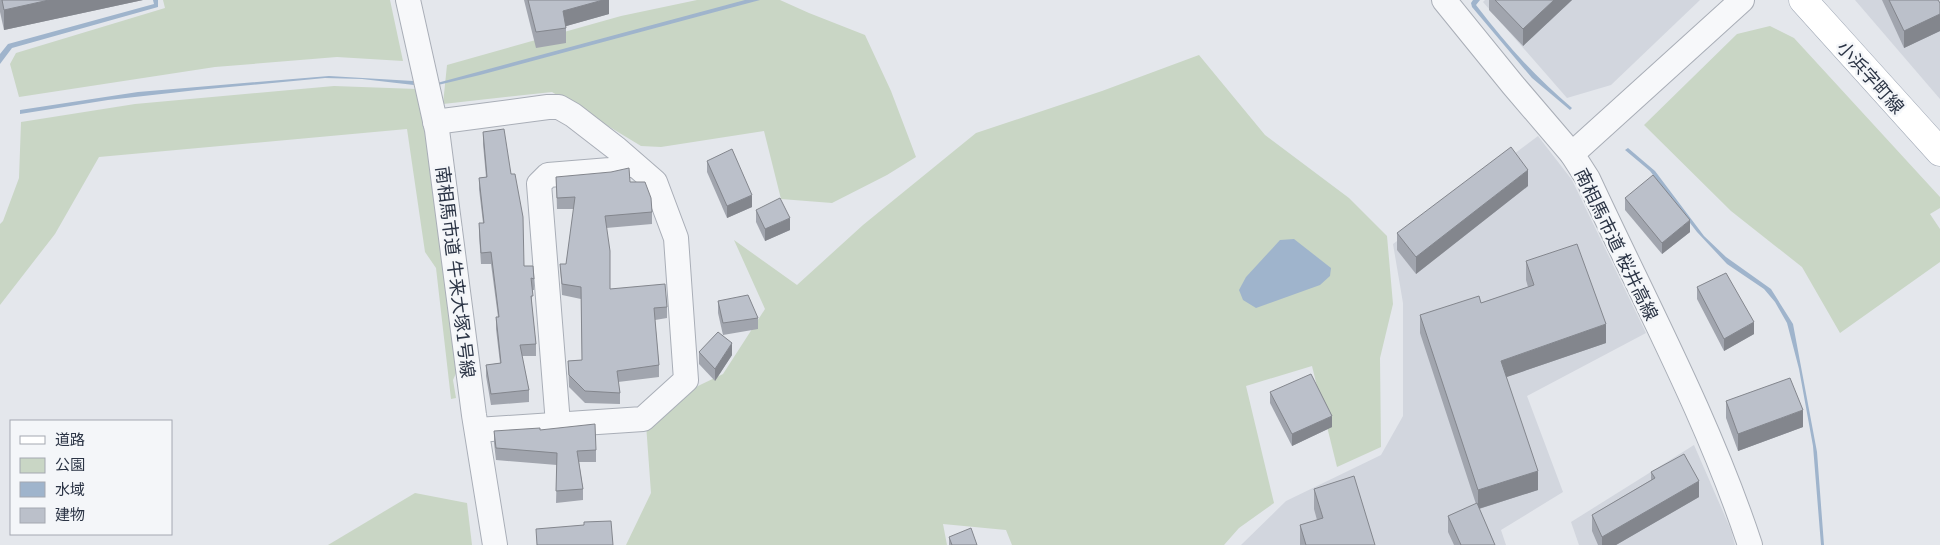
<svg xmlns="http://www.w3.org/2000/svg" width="1940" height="545" font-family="Lato,'Noto Sans JP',sans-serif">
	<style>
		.built { fill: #d2d6de }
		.green { fill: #c9d6c5 }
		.water { fill: #9fb4cc }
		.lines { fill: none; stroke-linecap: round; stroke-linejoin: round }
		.minor-casing { stroke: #a9aeb7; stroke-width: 26 }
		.major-casing { stroke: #a3abb8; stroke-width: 29 }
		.minor { stroke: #f7f8fa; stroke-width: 24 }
		.major { stroke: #fff; stroke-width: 28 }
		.wall { fill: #a1a5ae }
		.shaded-wall { fill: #83868d }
		.building { fill: #bbc0ca; stroke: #83868d }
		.labels { text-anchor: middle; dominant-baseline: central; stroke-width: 5; stroke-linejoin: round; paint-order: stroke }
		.street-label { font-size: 18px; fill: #2b3445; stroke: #f4f6f9 }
	</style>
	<rect width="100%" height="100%" fill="#e4e7ec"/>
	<!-- built -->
	<g class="built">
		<path d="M 1485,0 L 1700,0 L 1611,85 L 1567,98 L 1483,2 Z"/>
		<path d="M 1855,0 L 1940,0 L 1940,99 Z"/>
		<path d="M 1538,136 L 1572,180 L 1646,333 L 1527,396 L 1563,492 L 1501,530 L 1506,545 L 1241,545 L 1286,501 L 1381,455 L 1403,416 L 1403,303 L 1393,244 Z"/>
		<path d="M 1694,445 L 1731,530 L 1735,545 L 1579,545 L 1571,522 Z"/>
	</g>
	<!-- green -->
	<g class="green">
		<path d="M 163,0 L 390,0 L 403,61 L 337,57 L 215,67 L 19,97 L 10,64 L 16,53 L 165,8 Z"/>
		<path d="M 697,0 L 780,0 L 809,13 L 865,35 L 891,91 L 916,157 L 887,175 L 832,203 L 781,199 L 764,131 L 661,147 L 641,146 L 552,92 L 443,104 L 447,65 L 621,16 Z"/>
		<path d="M 1770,26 L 1794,38 L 1940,197 L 1940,208 L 1930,214 L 1940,229 L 1940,262 L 1840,333 L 1802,267 L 1731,211 L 1644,125 L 1737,34 Z"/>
		<path d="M 1199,55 L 1265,135 L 1349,198 L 1387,236 L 1393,304 L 1380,358 L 1381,447 L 1337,467 L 1312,366 L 1246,386 L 1274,503 L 1239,528 L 1224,545 L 1012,545 L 1006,530 L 943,524 L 947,545 L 626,545 L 651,493 L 646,424 L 677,396 L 723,374 L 765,309 L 734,240 L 797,285 L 863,225 L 976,133 L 1102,91 Z"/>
		<path d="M 334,86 L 417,89 L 427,131 L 457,371 L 453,380 L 456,398 L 451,399 L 436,268 L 425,252 L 407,129 L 99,157 L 55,234 L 0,305 L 0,224 L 3,221 L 19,178 L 21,122 L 135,104 Z"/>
		<path d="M 415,493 L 467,503 L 472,545 L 328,545 Z"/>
	</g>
	<!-- water -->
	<g class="water">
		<path d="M 153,0 L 158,0 L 158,7 L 12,48 L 0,64 L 0,54 L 8,44 L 154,4 Z"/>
		<path d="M 745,0 L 760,0 L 480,75 L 438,85 L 437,83 Z"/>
		<path d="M 1473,0 L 1480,0 L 1476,5 C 1505,43 1535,77 1572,108 L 1570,110 L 1532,78 L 1472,7 L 1471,3 Z"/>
		<path d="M 329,76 L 413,81 L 414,85 L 362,79 L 325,78 L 197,90 L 108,100 L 20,114 L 20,110 L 138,92 Z"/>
		<path d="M 1628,148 L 1655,171 L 1704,236 L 1726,257 L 1771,289 L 1793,324 L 1817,452 L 1824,545 L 1821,545 L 1813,446 L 1799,369 L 1787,323 L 1775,302 L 1764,289 L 1727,264 L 1697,232 L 1650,171 L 1625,150 Z"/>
		<path d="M 1294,239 L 1331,268 L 1330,276 L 1320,285 L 1256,308 L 1243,300 L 1239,290 L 1246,277 L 1280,240 Z"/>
	</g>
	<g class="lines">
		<defs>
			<g id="minor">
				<path d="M 408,0 L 437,130 L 474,415 L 495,545"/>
				<path d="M 1444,0 L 1513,85 L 1572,154"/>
				<path d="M 1742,0 L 1572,154 L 1588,179 C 1644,300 1708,418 1750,545"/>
				<path d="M 435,122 L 548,107 L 559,107 L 573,115 L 617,149 L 655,182 L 676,238 L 686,380 L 643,419 L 477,430"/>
				<path d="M 558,424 L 539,184 L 548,175 L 610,170 L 633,164"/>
			</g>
			<path id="major" d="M 1803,0 L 1940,152"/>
		</defs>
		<!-- minor casing -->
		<use href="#minor" class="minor-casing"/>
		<!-- major casing -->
		<use href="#major" class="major-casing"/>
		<!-- minor -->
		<use href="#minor" class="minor"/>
		<!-- major -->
		<use href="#major" class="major"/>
	</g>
	<!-- wall -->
	<g class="wall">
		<path d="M 0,0 L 143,0 L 4,30 L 0,12 Z"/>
		<path d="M 524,0 L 609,0 L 609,14 L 566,26 L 566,43 L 536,48 Z"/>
		<path d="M 1489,0 L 1572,0 L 1523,46 L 1489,10 Z"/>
		<path d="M 1882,0 L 1938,0 L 1940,3 L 1940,31 L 1904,48 Z"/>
		<path d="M 483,132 L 524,266 L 534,279 L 534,290 L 532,290 L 532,307 L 536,344 L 536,356 L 522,356 L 529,390 L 529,402 L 491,405 L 486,376 L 486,365 L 500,363 L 496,329 L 496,317 L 498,317 L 491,264 L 481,264 L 479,235 L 479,223 L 483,223 L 479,189 L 479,178 L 486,177 L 483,144 Z"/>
		<path d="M 707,161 L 752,207 L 727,218 L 707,172 Z"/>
		<path d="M 556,177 L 630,182 L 652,212 L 652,224 L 606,228 L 610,289 L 667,307 L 667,318 L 655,320 L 659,365 L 659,377 L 618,382 L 620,393 L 620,404 L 585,403 L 569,387 L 568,361 L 582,360 L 581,299 L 562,295 L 560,264 L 566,264 L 574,209 L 557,209 Z"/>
		<path d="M 1528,186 L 1416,274 L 1397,250 L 1397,233 Z"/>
		<path d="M 1625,198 L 1690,232 L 1662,254 L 1625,210 Z"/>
		<path d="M 756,210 L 790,230 L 765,241 L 756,222 Z"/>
		<path d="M 1526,261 L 1606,343 L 1506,377 L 1538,490 L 1479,509 L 1495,545 L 1454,545 L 1448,532 L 1448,516 L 1476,504 L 1420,333 L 1420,315 L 1481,303 L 1528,287 L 1526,280 Z"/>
		<path d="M 1697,287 L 1754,334 L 1724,351 L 1697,299 Z"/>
		<path d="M 718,301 L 758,318 L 758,329 L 723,335 L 718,313 Z"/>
		<path d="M 699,352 L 732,355 L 715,381 L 699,364 Z"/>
		<path d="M 1270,392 L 1332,427 L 1292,446 L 1270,403 Z"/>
		<path d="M 1726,401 L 1803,427 L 1738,451 L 1726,418 Z"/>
		<path d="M 540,430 L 596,450 L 596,462 L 579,462 L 583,489 L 583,500 L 556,503 L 557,465 L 496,460 L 494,443 L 494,431 Z"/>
		<path d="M 1651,472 L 1699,497 L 1616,545 L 1598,545 L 1592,531 L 1592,515 L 1651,480 Z"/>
		<path d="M 1314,489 L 1375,545 L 1300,545 L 1300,525 L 1317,520 L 1314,509 Z"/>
		<path d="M 949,537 L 977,545 L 949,545 Z"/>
	</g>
	<!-- shaded-wall -->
	<g class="shaded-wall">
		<path d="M 49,0 L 143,0 L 4,30 L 4,10 Z"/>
		<path d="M 603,0 L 609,0 L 609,14 L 563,27 L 563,11 Z"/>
		<path d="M 1554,0 L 1572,0 L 1523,46 L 1523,29 Z"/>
		<path d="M 1940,14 L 1940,31 L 1904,48 L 1904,31 Z"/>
		<path d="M 1528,170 L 1528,186 L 1416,274 L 1416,257 Z"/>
		<path d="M 752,195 L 752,207 L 727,218 L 727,206 Z"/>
		<path d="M 790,218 L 790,230 L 765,241 L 765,229 Z"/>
		<path d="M 1690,220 L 1690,232 L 1662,254 L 1662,243 Z"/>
		<path d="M 1754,322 L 1754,334 L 1724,351 L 1724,339 Z"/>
		<path d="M 1606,324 L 1606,343 L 1501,379 L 1501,361 Z"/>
		<path d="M 732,343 L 732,355 L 715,381 L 715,369 Z"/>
		<path d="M 1803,410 L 1803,427 L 1738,451 L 1738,434 Z"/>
		<path d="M 1332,416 L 1332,427 L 1292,446 L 1292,434 Z"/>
		<path d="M 1538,471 L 1538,490 L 1478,509 L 1478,490 Z"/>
		<path d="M 1699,481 L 1699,497 L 1616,545 L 1602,545 L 1602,537 Z"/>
	</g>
	<!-- building -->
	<g class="building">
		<path d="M 2,0 L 49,0 L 4,10 Z"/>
		<path d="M 528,0 L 603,0 L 563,11 L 566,28 L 536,32 Z"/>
		<path d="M 1495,0 L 1554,0 L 1523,29 Z"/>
		<path d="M 1889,0 L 1938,0 L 1940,3 L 1940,14 L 1904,31 Z"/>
		<path d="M 504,129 L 511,174 L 515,174 L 523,217 L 524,266 L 533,266 L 534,279 L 531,278 L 533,296 L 531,296 L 536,344 L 520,345 L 529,390 L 491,394 L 486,365 L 501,363 L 496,317 L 499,317 L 491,252 L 481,253 L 479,223 L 484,223 L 479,178 L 487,177 L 483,132 Z"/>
		<path d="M 1511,147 L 1528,170 L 1416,257 L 1397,233 Z"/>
		<path d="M 732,149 L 752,195 L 727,206 L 707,161 Z"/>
		<path d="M 629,168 L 630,182 L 645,182 L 651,198 L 652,212 L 605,216 L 610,251 L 610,289 L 665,284 L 667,307 L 654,308 L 659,365 L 617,371 L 620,393 L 585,391 L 569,375 L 568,361 L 582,360 L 581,287 L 562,284 L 560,264 L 566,264 L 575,197 L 557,198 L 556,177 L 611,172 Z"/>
		<path d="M 1653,175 L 1690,220 L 1662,243 L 1625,198 Z"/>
		<path d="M 780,198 L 790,218 L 765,229 L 756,210 Z"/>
		<path d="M 1577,244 L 1606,324 L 1501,361 L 1538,471 L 1478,490 L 1420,315 L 1479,296 L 1481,303 L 1534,285 L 1526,261 Z"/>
		<path d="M 1726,273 L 1754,322 L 1724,339 L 1697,287 Z"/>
		<path d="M 748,295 L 758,318 L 723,323 L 718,301 Z"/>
		<path d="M 718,332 L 732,343 L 715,369 L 699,352 Z"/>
		<path d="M 1311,374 L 1332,416 L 1292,434 L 1270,392 Z"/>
		<path d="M 1790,378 L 1803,410 L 1738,434 L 1726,401 Z"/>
		<path d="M 595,424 L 596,450 L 577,451 L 583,489 L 556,491 L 557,453 L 496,448 L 494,431 L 540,428 L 540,430 Z"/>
		<path d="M 1684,454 L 1699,481 L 1602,537 L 1592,515 L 1655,478 L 1651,472 Z"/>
		<path d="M 1354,476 L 1375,545 L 1306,545 L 1300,525 L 1323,518 L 1314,489 Z"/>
		<path d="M 1477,503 L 1495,545 L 1461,545 L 1448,516 Z"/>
		<path d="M 611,521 L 613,545 L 537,545 L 536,529 L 584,525 L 584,522 Z"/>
		<path d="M 971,528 L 977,545 L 952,545 L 949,537 Z"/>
	</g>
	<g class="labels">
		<!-- street labels -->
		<g class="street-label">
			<text transform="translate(1871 77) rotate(48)">小浜字町線</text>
			<text transform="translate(1617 244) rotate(64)">南相馬市道 桜井高線</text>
			<text transform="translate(456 272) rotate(83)">南相馬市道 牛来大塚1号線</text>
		</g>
	</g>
	<!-- legend -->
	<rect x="10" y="420" width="162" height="115" fill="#f4f6f9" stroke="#a4a8b1"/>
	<rect x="20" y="436" width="25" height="8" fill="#ffffff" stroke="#a4a8b1"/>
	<text x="55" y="445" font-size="15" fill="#2b3445">道路</text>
	<rect x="20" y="458" width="25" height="15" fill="#c9d6c5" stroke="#a4a8b1"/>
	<text x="55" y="470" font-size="15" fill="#2b3445">公園</text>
	<rect x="20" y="482" width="25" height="15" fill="#9fb4cc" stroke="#a4a8b1"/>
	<text x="55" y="495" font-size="15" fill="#2b3445">水域</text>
	<rect x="20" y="508" width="25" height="15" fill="#bbc0ca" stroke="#a4a8b1"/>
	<text x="55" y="520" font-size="15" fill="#2b3445">建物</text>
</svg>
